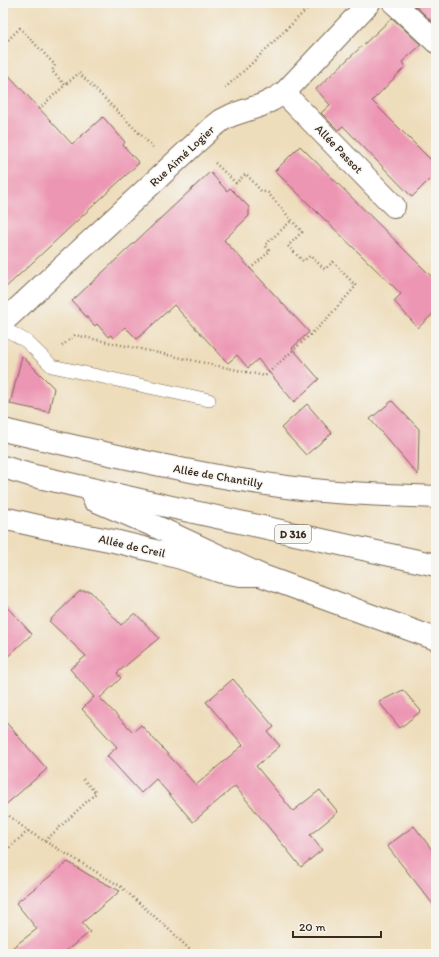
<svg xmlns="http://www.w3.org/2000/svg" width="439" height="957" font-family="Itim,sans-serif">
	<style>
		.building { fill: #ed96b3 }
		.lines { fill: none; stroke-linecap: round; stroke-linejoin: round }
		.service-casing { stroke: #7a6955; stroke-width: 14 }
		.minor-casing { stroke: #7a6955; stroke-width: 24 }
		.primary-casing { stroke: #7a6955; stroke-width: 24 }
		.path { stroke: #7a6955; stroke-width: 2.5; stroke-dasharray: 1 3; stroke-linecap: butt }
		.service { stroke: #fff; stroke-width: 13 }
		.minor { stroke: #fff; stroke-width: 22 }
		.primary { stroke: #fff; stroke-width: 22 }
		.labels { text-anchor: middle; dominant-baseline: central; stroke-width: 3; stroke-linejoin: round; paint-order: stroke }
		.shield { fill: #f6f6f2; stroke: #73675e; stroke-width: 1 }
		.shield-label { font-size: 11px; font-weight: bold; fill: #3b2a1e }
		.street-label { font-size: 12px; fill: #3b2a1e; stroke: #f6f6f2 }
	</style>
	<rect width="100%" height="100%" fill="#f6f6f2"/>
	<filter id="ink" filterUnits="userSpaceOnUse"><feTurbulence type="fractalNoise" baseFrequency=".025" numOctaves="2"/><feDisplacementMap in="SourceGraphic" scale="8" xChannelSelector="R" yChannelSelector="G"/><feConvolveMatrix kernelMatrix="1 2 1 2 8 2 1 2 1" color-interpolation-filters="sRGB"/></filter>
	<filter id="wash" filterUnits="userSpaceOnUse"><feTurbulence type="fractalNoise" baseFrequency=".012" numOctaves="4" result="noise"/><feDisplacementMap in="SourceGraphic" scale="16" xChannelSelector="R" yChannelSelector="G"/><feGaussianBlur stdDeviation="0.9" result="paint"/><feColorMatrix in="noise" values="0 0 0 0 0 0 0 0 0 0 0 0 0 0 0 0 0 1.4 0 .05"/><feComposite in="paint" operator="in"/></filter>
	<g filter="url(#wash)">
		<rect width="100%" height="100%" fill="#edb"/>
		<g id="blocks">
			<!-- building -->
			<g class="building">
				<path d="M 412,3 L 436,3 L 436,25 Z"/>
				<path d="M 392,18 L 421,45 L 402,62 L 405,67 L 372,101 L 436,165 L 436,173 L 412,197 L 343,126 L 338,130 L 321,113 L 330,105 L 316,89 Z"/>
				<path d="M 3,69 L 72,144 L 103,117 L 125,142 L 123,145 L 139,163 L 3,290 Z"/>
				<path d="M 300,146 L 436,281 L 436,311 L 418,328 L 394,301 L 401,294 L 275,171 Z"/>
				<path d="M 210,172 L 227,191 L 230,188 L 249,207 L 249,216 L 224,240 L 309,332 L 292,348 L 319,379 L 294,402 L 258,359 L 248,368 L 237,355 L 228,363 L 174,305 L 137,339 L 125,327 L 113,338 L 111,335 L 108,337 L 97,324 L 95,326 L 72,301 Z"/>
				<path d="M 22,356 L 54,388 L 49,412 L 10,404 Z"/>
				<path d="M 392,401 L 419,429 L 418,475 L 370,419 Z"/>
				<path d="M 307,404 L 332,433 L 306,455 L 281,428 Z"/>
				<path d="M 80,591 L 90,591 L 121,625 L 135,613 L 159,638 L 117,673 L 121,678 L 100,698 L 133,732 L 141,725 L 196,785 L 243,745 L 206,702 L 233,679 L 274,727 L 268,732 L 280,746 L 256,766 L 293,811 L 320,790 L 338,812 L 310,835 L 322,850 L 301,867 L 235,786 L 193,822 L 156,779 L 141,793 L 107,756 L 117,747 L 82,709 L 94,697 L 70,669 L 86,656 L 49,621 Z"/>
				<path d="M 3,603 L 32,634 L 3,661 Z"/>
				<path d="M 403,690 L 421,711 L 400,728 L 379,702 Z"/>
				<path d="M 3,719 L 47,769 L 3,807 Z"/>
				<path d="M 414,826 L 436,855 L 436,908 L 387,846 Z"/>
				<path d="M 68,862 L 89,875 L 120,891 L 82,923 L 90,932 L 62,954 L 4,954 L 37,929 L 16,903 Z"/>
			</g>
		</g>
	</g>
	<g filter="url(#ink)">
		<use href="#blocks" fill-opacity="0" stroke="#7a6955" stroke-width="1"/>
		<g class="lines">
			<defs>
				<path id="service" d="M 3,328 L 26,341 L 52,366 L 209,400"/>
				<g id="minor">
					<path d="M 394,3 L 436,42"/>
					<path d="M 284,93 L 394,206"/>
					<path d="M 3,322 L 213,127 L 222,120 L 232,115 L 262,105 L 272,100 L 284,93 L 369,3"/>
					<path d="M 3,430 C 99,452 196,475 294,488 C 341,494 389,495 436,497"/>
					<path d="M 3,518 L 47,528 L 114,541 L 151,550 L 181,558 L 207,567 L 222,572 L 240,575 L 259,575"/>
				</g>
				<g id="primary">
					<path d="M 3,467 L 30,475 L 153,503 L 436,565"/>
					<path d="M 94,500 L 159,528 L 260,575 L 436,639"/>
				</g>
			</defs>
			<!-- service casing -->
			<use href="#service" class="service-casing"/>
			<!-- minor casing -->
			<use href="#minor" class="minor-casing"/>
			<!-- primary casing -->
			<use href="#primary" class="primary-casing"/>
			<!-- path -->
			<g class="path">
				<path d="M 3,34 L 8,40 L 20,28 L 55,65 L 52,71 L 65,85 L 79,73 L 153,147"/>
				<path d="M 225,88 L 247,68 L 313,3"/>
				<path d="M 39,109 L 65,85"/>
				<path d="M 250,269 L 270,251 L 265,245 L 292,220"/>
				<path d="M 62,346 L 75,335 L 265,376 L 323,323 L 356,286 L 333,262 L 325,269 L 310,256 L 303,261 L 288,246 L 302,232 L 268,193 L 261,191 L 246,174 L 236,183 L 214,162"/>
				<path d="M 3,811 L 28,831 L 3,853"/>
				<path d="M 28,831 L 120,886 L 174,934 L 194,954"/>
				<path d="M 45,841 L 96,793 L 81,777"/>
			</g>
			<!-- service -->
			<use href="#service" class="service"/>
			<!-- minor -->
			<use href="#minor" class="minor"/>
			<!-- primary -->
			<use href="#primary" class="primary"/>
		</g>
	</g>
	<g class="labels">
		<!-- shield labels -->
		<rect class="shield" x="275" y="525" width="36" height="18" rx="3"/>
		<g class="shield-label">
			<text x="293" y="534">D 316</text>
		</g>
		<!-- street labels -->
		<g class="street-label">
			<text transform="translate(339 149) rotate(46)">Allée Passot</text>
			<text transform="translate(182 156) rotate(-43)">Rue Aimé Logier</text>
			<text transform="translate(218 476) rotate(10)">Allée de Chantilly</text>
			<text transform="translate(132 546) rotate(13)">Allée de Creil</text>
		</g>
	</g>
	<!-- margin -->
	<rect width="439" height="957" fill="none" stroke="#f6f6f2" stroke-width="16"/>
	<!-- scale -->
	<path d="M293 931v6h88v-6" fill="none" stroke="#3b2a1e" stroke-width="2"/>
	<text x="299" y="931" font-size="12" fill="#3b2a1e" stroke="#f6f6f2" stroke-width="3" paint-order="stroke">20 m</text>
</svg>
